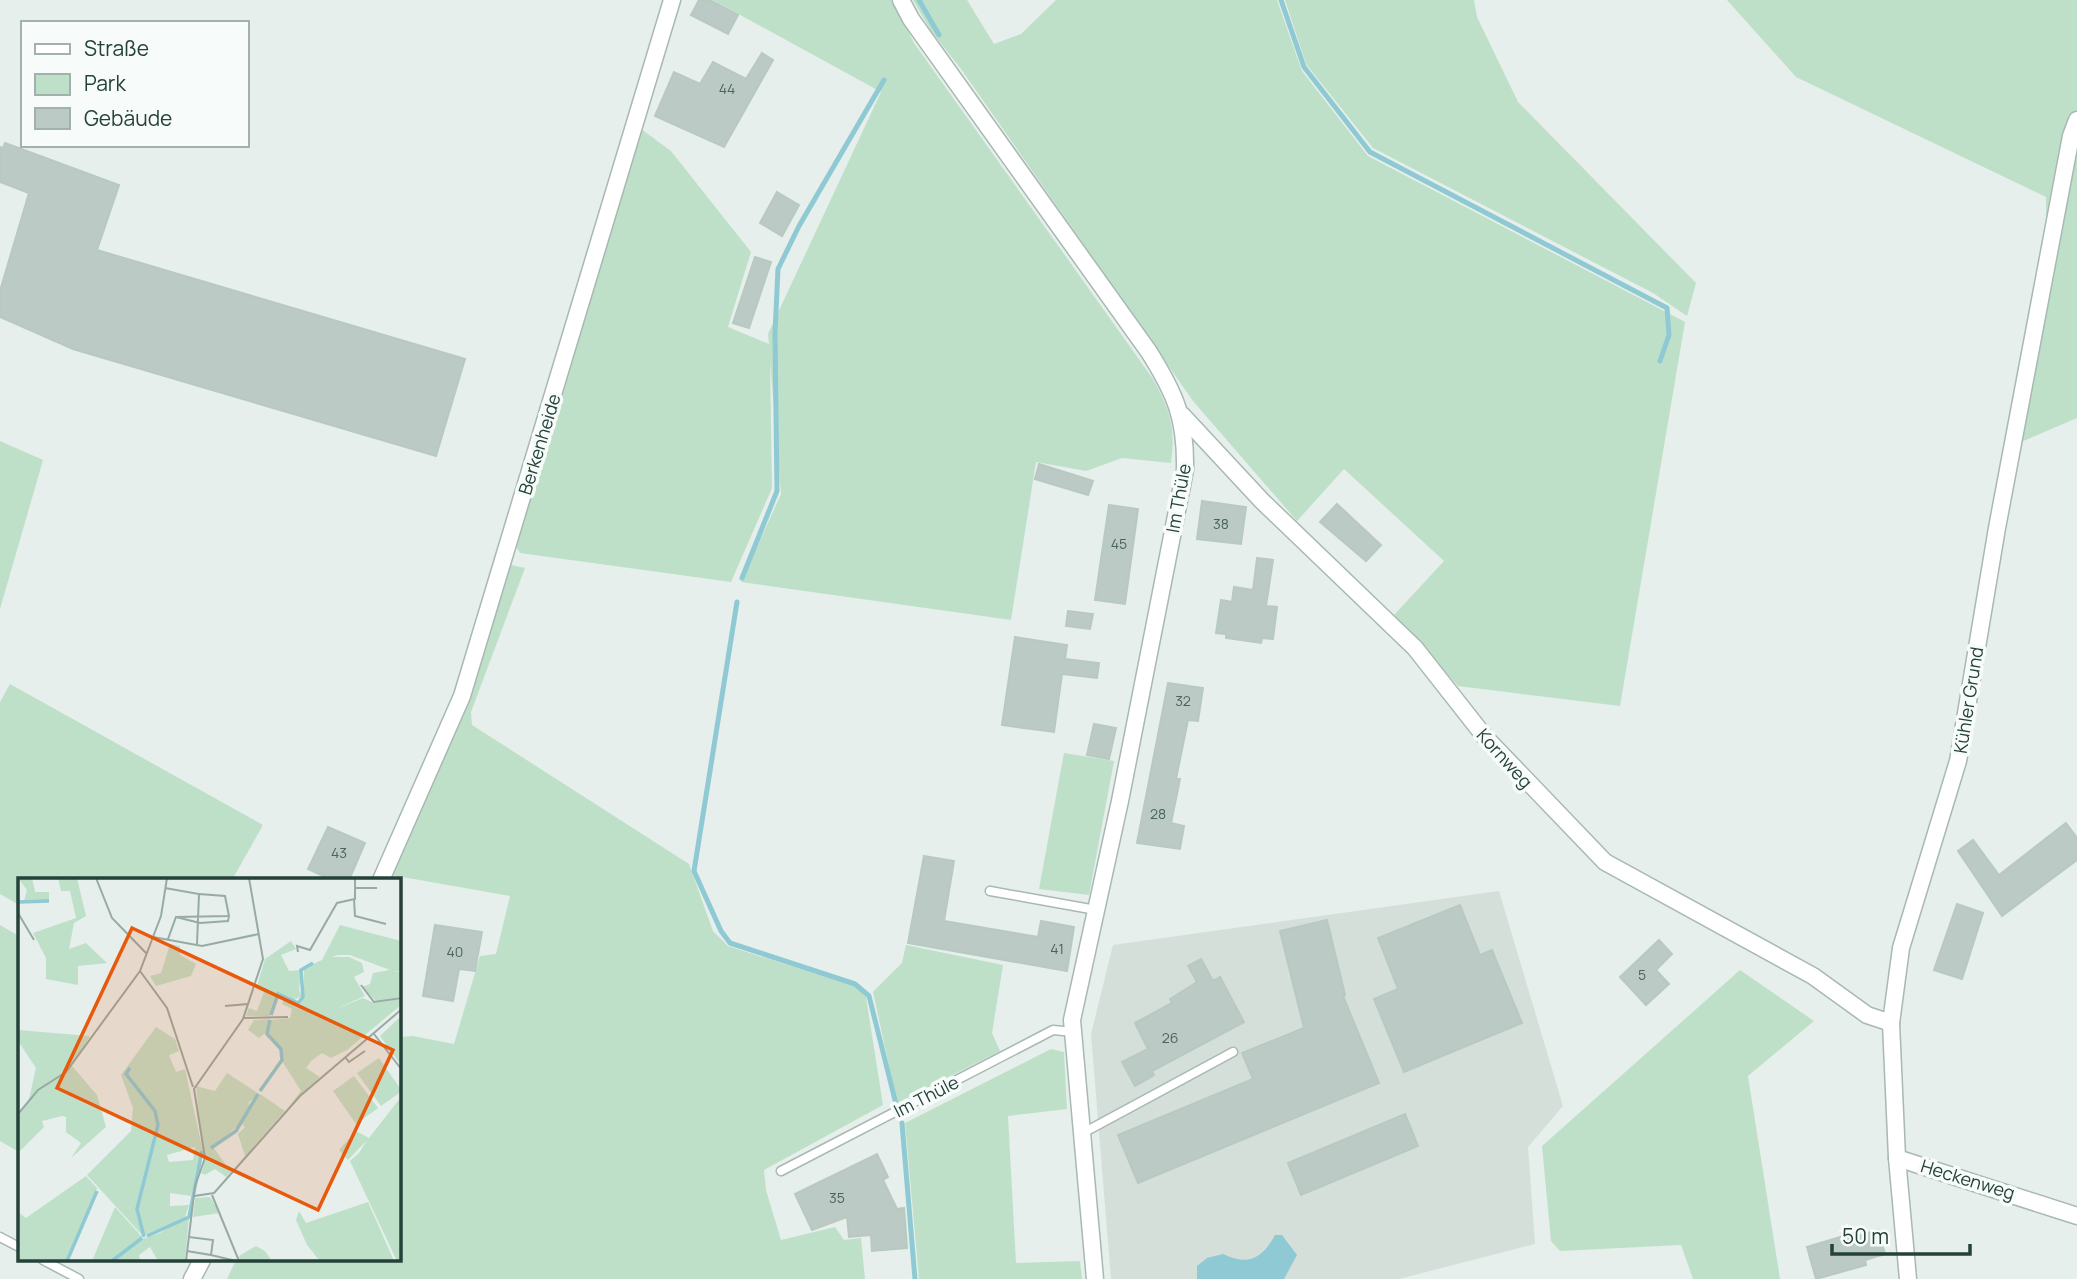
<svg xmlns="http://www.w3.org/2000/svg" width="2077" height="1279" font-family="Manrope,sans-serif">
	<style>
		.built { fill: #d4dfda }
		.green { fill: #bfe0c8 }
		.water { fill: #8ec9d4 }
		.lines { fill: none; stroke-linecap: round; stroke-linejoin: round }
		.stream { stroke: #8ec9d4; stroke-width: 5 }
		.building { fill: #bbcac4; stroke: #b8c9c2; stroke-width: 2 }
		.lane-casing { stroke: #a8b8b2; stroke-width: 11 }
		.street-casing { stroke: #a8b8b2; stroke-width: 19 }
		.lane { stroke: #fff; stroke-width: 8 }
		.street { stroke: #fff; stroke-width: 16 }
		.labels { text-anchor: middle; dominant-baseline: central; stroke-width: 7; stroke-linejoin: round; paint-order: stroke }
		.number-label { font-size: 14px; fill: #4a645c }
		.street-label { font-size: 18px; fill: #24423a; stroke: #f7fbf9 }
		.inset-river { fill: none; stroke: #8ec9d4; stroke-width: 3.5 }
		.inset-road { fill: none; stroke: #98aaa4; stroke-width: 2 }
		.view { fill: #e8590c; fill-opacity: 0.15; stroke: #e8590c; stroke-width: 3.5 }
		.inset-edge { fill: none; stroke: #24423a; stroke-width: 3.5 }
	</style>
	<rect width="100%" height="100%" fill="#e6efeb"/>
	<!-- built -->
	<path class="built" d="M 1499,891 L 1563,1106 L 1528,1147 L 1535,1244 L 1399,1279 L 1111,1279 L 1091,1034 L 1113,945 Z"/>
	<!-- green -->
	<g class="green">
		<path d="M 713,0 L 893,0 L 914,43 L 1153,379 C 1170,410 1176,427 1171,463 L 1122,458 L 1086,471 L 1036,462 L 1011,620 L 741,582 L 781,494 L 770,362 L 772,488 L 731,582 L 520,553 L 515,545 L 641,129 L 671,151 L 751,252 L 728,327 L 769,344 L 768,334 L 881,92 Z"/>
		<path d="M 913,0 L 967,0 L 994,44 L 1021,34 L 1056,0 L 1277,0 L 1302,71 L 1368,156 L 1685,322 L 1620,706 L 1458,686 L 1394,615 L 1444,561 L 1344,469 L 1297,521 L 1193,401 L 961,69 L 931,31 Z"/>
		<path d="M 1285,0 L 1474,0 L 1477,17 L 1518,102 L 1696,283 L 1687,316 L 1653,293 L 1373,148 L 1306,64 Z"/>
		<path d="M 1727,0 L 2077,0 L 2077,418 L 2021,442 L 2059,214 L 2046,220 L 2046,197 L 1796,77 Z"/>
		<path d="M 0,441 L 43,460 L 0,609 Z"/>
		<path d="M 511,565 L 525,568 L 471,712 L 472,725 L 689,864 L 713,931 L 728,946 L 854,986 L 866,997 L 883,1105 L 764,1170 L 766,1190 L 781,1240 L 835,1227 L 844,1240 L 861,1238 L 865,1279 L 227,1279 L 236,1260 L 399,1260 L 399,1037 L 413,1036 L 454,1044 L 480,956 L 496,954 L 510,896 L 391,875 L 464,712 Z"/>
		<path d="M 10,684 L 263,825 L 232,880 L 19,880 L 19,905 L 0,894 L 0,702 Z"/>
		<path d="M 1064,753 L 1114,761 L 1089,895 L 1039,889 Z"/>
		<path d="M 0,925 L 19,936 L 19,1152 L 0,1141 Z"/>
		<path d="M 906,945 L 1003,965 L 992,1033 L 1000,1051 L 897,1103 L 873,992 L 902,963 Z"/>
		<path d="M 1740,970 L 1814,1021 L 1748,1076 L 1780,1279 L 1693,1279 L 1681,1245 L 1560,1251 L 1551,1241 L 1542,1146 Z"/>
		<path d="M 1051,1049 L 1064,1052 L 1067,1109 L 1008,1116 L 1016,1263 L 1080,1261 L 1082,1279 L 919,1279 L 905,1123 Z"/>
	</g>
	<!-- water -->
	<path class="water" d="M 1275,1235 L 1282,1235 L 1297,1255 L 1284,1279 L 1197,1279 L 1197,1266 L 1207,1258 L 1223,1254 C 1248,1266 1262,1259 1275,1235 Z"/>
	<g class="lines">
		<!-- stream -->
		<g class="stream">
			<path d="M 919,0 L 939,35"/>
			<path d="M 1281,0 L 1304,67 L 1370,152 L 1667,308 L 1669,335 L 1660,361"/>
			<path d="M 742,578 L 777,491 L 775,333 L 778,269 L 799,226 L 884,80"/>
			<path d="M 737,602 L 694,871 L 721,931 L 730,943 L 855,984 L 869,996 L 896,1104"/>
			<path d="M 902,1123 L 915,1279"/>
		</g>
	</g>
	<!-- building -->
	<g class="building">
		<path d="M 699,0 L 710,0 L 738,15 L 728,34 L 691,15 Z"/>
		<path d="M 762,53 L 773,60 L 724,147 L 655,116 L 674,72 L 700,84 L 713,62 L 746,79 Z"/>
		<path d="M 5,143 L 119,185 L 97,250 L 465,359 L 436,456 L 73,349 L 0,317 L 0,291 L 29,193 L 0,182 L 0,147 L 3,148 Z"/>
		<path d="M 777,192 L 799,205 L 782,236 L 760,223 Z"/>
		<path d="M 755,257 L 771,262 L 749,328 L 733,323 Z"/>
		<path d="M 1039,464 L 1093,481 L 1088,495 L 1035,479 Z"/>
		<path d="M 1202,501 L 1246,507 L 1241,544 L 1197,539 Z"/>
		<path d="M 1337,504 L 1381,545 L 1366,561 L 1320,522 Z"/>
		<path d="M 1109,505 L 1138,509 L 1125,604 L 1095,600 Z"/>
		<path d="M 1257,558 L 1273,560 L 1266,606 L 1277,607 L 1273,639 L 1262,638 L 1261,643 L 1226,638 L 1226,634 L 1216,633 L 1221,600 L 1232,602 L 1234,587 L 1253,590 Z"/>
		<path d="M 1068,611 L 1093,614 L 1090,629 L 1066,626 Z"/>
		<path d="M 1015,637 L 1067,645 L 1065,659 L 1099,663 L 1097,678 L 1062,674 L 1054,732 L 1002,725 Z"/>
		<path d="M 1168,683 L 1203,688 L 1198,721 L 1188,720 L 1176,779 L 1180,779 L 1171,823 L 1184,826 L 1180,849 L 1137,843 Z"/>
		<path d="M 1094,724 L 1116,728 L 1109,759 L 1087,755 Z"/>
		<path d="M 2066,823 L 2077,838 L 2077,860 L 2002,916 L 1958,851 L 1973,840 L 1999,875 Z"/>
		<path d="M 328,827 L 365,843 L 349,880 L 332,880 L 308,869 Z"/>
		<path d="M 924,856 L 954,861 L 944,921 L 1038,937 L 1041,921 L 1074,927 L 1067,971 L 908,943 Z"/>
		<path d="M 1957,904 L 1983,913 L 1962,979 L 1934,970 Z"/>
		<path d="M 1460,905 L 1480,955 L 1492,950 L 1522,1023 L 1404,1072 L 1374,999 L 1398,989 L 1378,938 Z"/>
		<path d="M 1327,920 L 1345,995 L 1343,996 L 1379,1083 L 1138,1183 L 1118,1135 L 1253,1079 L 1242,1053 L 1304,1028 L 1280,931 Z"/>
		<path d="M 435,925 L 482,932 L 475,971 L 459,969 L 453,1001 L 423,996 Z"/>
		<path d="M 1659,940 L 1672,954 L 1656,970 L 1669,984 L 1646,1005 L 1620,977 Z"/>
		<path d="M 1201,959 L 1213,981 L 1220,977 L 1244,1022 L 1152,1071 L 1154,1075 L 1135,1086 L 1122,1062 L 1148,1049 L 1135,1023 L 1172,1003 L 1170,999 L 1197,982 L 1188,966 Z"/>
		<path d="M 1405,1114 L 1418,1146 L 1301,1195 L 1288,1163 Z"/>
		<path d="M 877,1154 L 888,1177 L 883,1180 L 897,1209 L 904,1208 L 907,1248 L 872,1251 L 871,1235 L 849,1237 L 847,1217 L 812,1230 L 795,1194 Z"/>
		<path d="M 1878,1230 L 1885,1254 L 1865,1260 L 1866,1265 L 1816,1279 L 1807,1247 L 1857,1232 L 1858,1236 Z"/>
	</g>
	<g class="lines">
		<defs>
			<g id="lane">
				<path d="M 990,891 L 1096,910"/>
				<path d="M 1083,1133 L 1233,1052"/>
				<path d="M 781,1171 L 1053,1030 L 1074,1032"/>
				<path d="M 0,1237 L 19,1247"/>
				<path d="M 43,1260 L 79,1279"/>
			</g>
			<g id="street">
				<path d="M 901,0 L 911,19 L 1149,352 C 1176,395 1186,419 1185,470 L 1120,801 L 1072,1020 L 1095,1279"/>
				<path d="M 1182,415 L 1262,501 L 1415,648 L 1485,737 L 1605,862 L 1813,976 L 1867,1015 L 1891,1023"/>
				<path d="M 381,880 L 462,696 L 672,0"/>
				<path d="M 1897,1158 L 2077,1216"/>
				<path d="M 192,1279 L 202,1260"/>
				<path d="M 1908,1279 L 1897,1158 L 1891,1023 L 1901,948 L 1958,761 L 1997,528 L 2071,136 L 2077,120"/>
			</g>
		</defs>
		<!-- lane casing -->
		<use href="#lane" class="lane-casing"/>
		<!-- street casing -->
		<use href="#street" class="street-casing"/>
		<!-- lane -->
		<use href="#lane" class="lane"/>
		<!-- street -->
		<use href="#street" class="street"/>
	</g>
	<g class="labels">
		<!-- number labels -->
		<g class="number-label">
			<text x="727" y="88">44</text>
			<text x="1221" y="523">38</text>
			<text x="1119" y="543">45</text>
			<text x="1183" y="700">32</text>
			<text x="1158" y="813">28</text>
			<text x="339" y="852">43</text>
			<text x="1057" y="948">41</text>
			<text x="455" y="951">40</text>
			<text x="1642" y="974">5</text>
			<text x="1170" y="1037">26</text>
			<text x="837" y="1197">35</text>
		</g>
		<!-- street labels -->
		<g class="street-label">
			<text transform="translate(539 444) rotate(-73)">Berkenheide</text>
			<text transform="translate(1178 498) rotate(-80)">Im Thüle</text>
			<text transform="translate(1968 700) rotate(-81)">Kühler Grund</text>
			<text transform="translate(1505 758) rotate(48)">Kornweg</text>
			<text transform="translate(926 1096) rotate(-27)">Im Thüle</text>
			<text transform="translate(1968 1179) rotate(17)">Heckenweg</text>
		</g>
	</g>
	<!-- overview -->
	<g transform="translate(18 878)">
		<rect width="383" height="383" fill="#e6efeb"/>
		<path d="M 0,0 L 14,0 L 17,14 L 31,14 L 31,23 L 6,23 L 9,12 ZM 40,0 L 59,0 L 68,38 L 56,45 L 51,71 L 68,65 L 89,85 L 60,88 L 60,107 L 28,101 L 28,80 L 15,55 L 58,40 L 52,13 L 43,13 ZM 322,47 L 383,63 L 383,93 L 376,93 L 383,94 L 383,119 L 358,123 L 344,109 L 352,106 L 355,95 L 372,92 L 332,77 L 320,77 L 314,79 L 331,79 L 344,85 L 346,94 L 336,99 L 347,118 L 313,133 L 345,120 L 356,125 L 383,121 L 383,127 L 329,172 L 313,180 L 304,175 L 293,183 L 288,190 L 302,199 L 269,231 L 283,213 L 264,183 L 264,171 L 249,154 L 241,160 L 230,152 L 236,142 L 252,141 L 250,153 L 253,142 L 272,140 L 274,131 L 264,126 L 267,119 L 276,122 L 260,116 L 252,138 L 228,138 L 231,130 L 239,133 L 246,114 L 238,111 L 247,81 L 273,63 L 278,71 L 263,77 L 271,93 L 283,92 L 281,112 L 284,118 L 276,122 L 281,126 L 286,118 L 286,90 L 304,82 ZM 152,66 L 162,68 L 162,77 L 178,86 L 173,98 L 138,108 L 132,98 L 143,95 ZM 383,138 L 383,187 L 362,158 ZM 138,149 L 157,161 L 161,173 L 151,177 L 158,194 L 167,191 L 185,274 L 173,318 L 152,315 L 152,328 L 171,327 L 167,339 L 171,339 L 167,383 L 140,383 L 132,369 L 121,377 L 122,383 L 95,383 L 124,361 L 142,355 L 161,343 L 127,357 L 119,333 L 125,358 L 69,297 L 113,253 L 115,230 L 103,197 ZM 177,269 L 175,282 L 151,284 L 149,277 ZM 0,152 L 72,158 L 54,188 L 79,217 L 88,249 L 53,280 L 63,265 L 48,254 L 48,239 L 44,238 L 24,243 L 26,249 L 0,275 L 0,239 L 11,221 L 18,190 L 0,163 ZM 361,180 L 384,213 L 363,228 L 339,195 ZM 209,195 L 241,216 L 231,224 L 230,227 L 242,216 L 267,233 L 227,278 L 220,256 L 227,249 L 223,245 L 195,269 L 213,294 L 208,299 L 197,291 L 187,297 L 183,295 L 186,287 L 178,208 L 197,213 ZM 336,198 L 360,230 L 338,246 L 315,213 ZM 383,219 L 384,383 L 379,383 L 332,283 L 341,275 L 349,262 L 330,282 L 321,272 L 338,253 L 351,260 ZM 68,298 L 79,310 L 49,383 L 0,383 L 0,334 L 8,340 ZM 192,319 L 202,335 L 175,339 L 177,320 ZM 350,324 L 376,383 L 301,382 L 289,367 L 278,342 L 281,333 L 288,345 ZM 97,329 L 124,359 L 93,383 L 74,383 ZM 238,368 L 247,373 L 254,383 L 222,383 L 221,378 Z" fill="#bfe0c8" fill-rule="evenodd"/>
		<path class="inset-river" d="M 0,24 L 31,23M 253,137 L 260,116 L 280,125 L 285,119 L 283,92 L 295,85M 112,190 L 108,196 L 137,233 L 140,247 L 119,331 L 126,359M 242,213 L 264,182 L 263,171 L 249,156 L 252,142M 193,270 L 218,253 L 240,216M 129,358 L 171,339 L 184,273M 49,383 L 79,313M 94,383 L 124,360"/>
		<path class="inset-road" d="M 78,0 L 94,40 L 129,76M 147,10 L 181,16 L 179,66M 337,10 L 359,10M 336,21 L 337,38 L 368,46M 0,35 L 16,62M 158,39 L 211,38 L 207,18 L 181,16M 135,59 L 184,68 L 241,56M 150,61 L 158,39 L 182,45 L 210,43 L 211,38M 280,74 L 279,68 L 292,72 L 319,25 L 337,21 L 337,0M 122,93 L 149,130 L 175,209M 343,107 L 356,124 L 384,120M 207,128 L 230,126M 225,140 L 270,139M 356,156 L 384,192M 327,179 L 331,184 L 347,173M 0,236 L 20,212 L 48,194 L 122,93 L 143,38 L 149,0M 194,317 L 221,383M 176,318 L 196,315 L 282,218 L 384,131M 169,373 L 193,377 L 195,362 L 171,359M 193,377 L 218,383M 168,383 L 177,308 L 187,280 L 176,211 L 225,141 L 245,81 L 231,0"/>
		<path class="view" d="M 114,50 L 375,172 L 300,332 L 39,210 Z"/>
		<rect width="383" height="383" class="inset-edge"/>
	</g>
	<!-- legend -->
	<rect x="21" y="21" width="228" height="126" fill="#f7fbf9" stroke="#a3b1ad" stroke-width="2"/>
	<rect x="35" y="44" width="35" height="10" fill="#ffffff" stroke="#a3b1ad" stroke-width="2"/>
	<text x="84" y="56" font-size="21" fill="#24423a">Straße</text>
	<rect x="35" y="74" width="35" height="21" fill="#bfe0c8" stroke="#a3b1ad" stroke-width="2"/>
	<text x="84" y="91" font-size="21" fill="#24423a">Park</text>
	<rect x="35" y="108" width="35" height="21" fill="#bbcac4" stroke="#a3b1ad" stroke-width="2"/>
	<text x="84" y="126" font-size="21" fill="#24423a">Gebäude</text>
	<!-- scale -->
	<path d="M1832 1244v10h138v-10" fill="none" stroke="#24423a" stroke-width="3.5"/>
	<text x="1842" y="1244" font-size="21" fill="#24423a" stroke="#f7fbf9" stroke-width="5" paint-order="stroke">50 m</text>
</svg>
